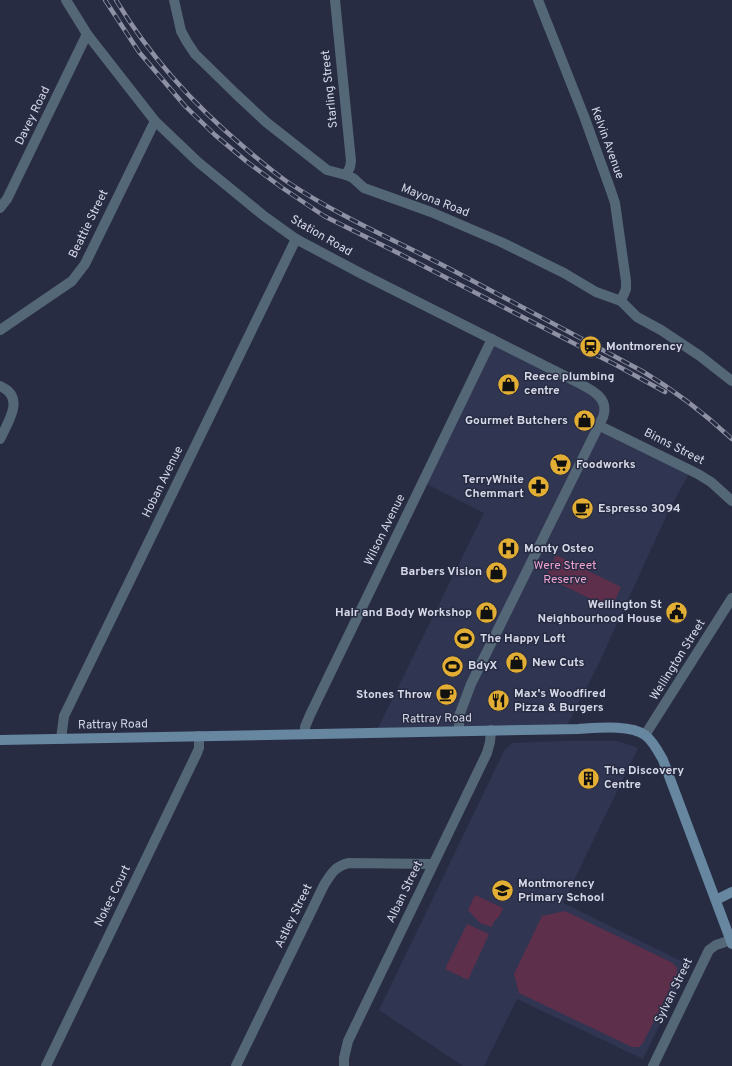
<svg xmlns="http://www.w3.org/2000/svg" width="732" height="1066" font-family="Overpass,sans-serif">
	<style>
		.built { fill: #303552 }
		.green { fill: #5d2f4b }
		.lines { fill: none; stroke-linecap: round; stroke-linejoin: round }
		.street { stroke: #546777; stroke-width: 10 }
		.secondary { stroke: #6787a0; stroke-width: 10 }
		.rail-casing { stroke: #8e91a3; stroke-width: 4.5 }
		.rail { stroke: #282c43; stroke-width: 3; stroke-dasharray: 9; stroke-linecap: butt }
		.labels { text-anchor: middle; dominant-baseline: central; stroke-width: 3; stroke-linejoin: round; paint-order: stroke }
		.street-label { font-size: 12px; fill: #d5d8e7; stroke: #282c43 }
		.poi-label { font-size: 12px; font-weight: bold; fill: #d5d8e7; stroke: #282c43; text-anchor: start }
		.park-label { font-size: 12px; fill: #efa2d0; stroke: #282c43 }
	</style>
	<rect width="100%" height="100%" fill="#282c43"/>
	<!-- built -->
	<g class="built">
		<path d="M 495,343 L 596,395 L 602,409 L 596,425 L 689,474 L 669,510 L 600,661 L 568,724 L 378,728 L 484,513 L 427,484 Z"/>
		<path d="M 564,741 L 617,741 L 638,748 L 563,903 L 689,965 L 643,1059 L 517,999 L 484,1066 L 463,1066 L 379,1010 L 504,751 L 512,743 Z"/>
	</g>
	<!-- green -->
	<g class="green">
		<path d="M 556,555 L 621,587 L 611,609 L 546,577 Z"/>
		<path d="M 475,895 L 503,908 L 499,917 L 496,919 L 491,927 L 480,923 L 468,910 Z"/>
		<path d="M 565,911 L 671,962 L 677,968 L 677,974 L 643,1043 L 639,1047 L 632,1047 L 519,993 L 514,974 L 542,916 Z"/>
		<path d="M 467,924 L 489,934 L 468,980 L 445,969 Z"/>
	</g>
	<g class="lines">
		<!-- street -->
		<g class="street">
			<path d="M 66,0 L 87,34 L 155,121 L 198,162 L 264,216 L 296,239 L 362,274 L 569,378 C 585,387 611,395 603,417 L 471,684 L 459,716 L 459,731"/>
			<path d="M 174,0 L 181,31 L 187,42 L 195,54 L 236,94 L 266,122 L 327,170 L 346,175 L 353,178 L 364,188 L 431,212 L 501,242 L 564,273 L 596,292 L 621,301 L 637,317 L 661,330 L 700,356 L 732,381"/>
			<path d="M 335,0 L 351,161 L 350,167 L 346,175"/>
			<path d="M 538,0 L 584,116 L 611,191 L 615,203 L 626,281 L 626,289 L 621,301"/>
			<path d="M 0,208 L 7,199 L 87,34"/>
			<path d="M 0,330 L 72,281 L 85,264 L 155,121"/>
			<path d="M 0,386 C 26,397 8,422 0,439"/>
			<path d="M 598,425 L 698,474 L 711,482 L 732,501"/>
			<path d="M 305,734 L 305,727 L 310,715 L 492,339"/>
			<path d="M 645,735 L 732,598"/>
			<path d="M 61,739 L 64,716 L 296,239"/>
			<path d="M 46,1066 L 197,753 L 199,748 L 199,736"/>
			<path d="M 236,1066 L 324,885 C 331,874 335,866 349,863 L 432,864"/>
			<path d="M 344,1066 L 344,1058 L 348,1041 L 487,753 L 490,742 L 491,730"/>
			<path d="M 653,1066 L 709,950 L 716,945 L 731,940"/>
		</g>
		<!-- secondary -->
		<g class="secondary">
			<path d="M 0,740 L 578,729 C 596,728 630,724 645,735 C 653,741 658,751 663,760 L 732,944"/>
			<path d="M 716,900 L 732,892"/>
		</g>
		<defs>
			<g id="rail">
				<path d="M 105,0 L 139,52 L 185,106 L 215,135 L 246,161 L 281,187 L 324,216 L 400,254 L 616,365 L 665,392"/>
				<path d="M 116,0 C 150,57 194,105 245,148 C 259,160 273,172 289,183 C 340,217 399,242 454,271 C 517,304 580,338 642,371 C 674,390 705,414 732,439"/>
			</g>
		</defs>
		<!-- rail casing -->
		<use href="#rail" class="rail-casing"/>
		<!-- rail -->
		<use href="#rail" class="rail"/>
	</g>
	<!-- icons -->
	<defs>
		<symbol id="station-disc" viewBox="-11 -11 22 22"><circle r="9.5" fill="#e3ae34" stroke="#282c43"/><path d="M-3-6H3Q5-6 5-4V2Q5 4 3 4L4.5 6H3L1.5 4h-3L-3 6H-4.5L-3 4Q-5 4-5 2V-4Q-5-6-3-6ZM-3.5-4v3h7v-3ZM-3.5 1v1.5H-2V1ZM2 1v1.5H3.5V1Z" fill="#111"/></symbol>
		<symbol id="shop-disc" viewBox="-11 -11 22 22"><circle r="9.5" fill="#e3ae34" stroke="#282c43"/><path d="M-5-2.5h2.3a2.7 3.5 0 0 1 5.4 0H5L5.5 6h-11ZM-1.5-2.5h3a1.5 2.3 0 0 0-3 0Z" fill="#111"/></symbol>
		<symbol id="supermarket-disc" viewBox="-11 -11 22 22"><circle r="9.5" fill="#e3ae34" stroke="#282c43"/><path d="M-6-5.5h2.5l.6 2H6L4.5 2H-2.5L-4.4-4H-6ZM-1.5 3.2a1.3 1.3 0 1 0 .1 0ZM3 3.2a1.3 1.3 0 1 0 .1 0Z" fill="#111"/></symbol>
		<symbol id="pharmacy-disc" viewBox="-11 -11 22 22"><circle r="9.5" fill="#e3ae34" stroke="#282c43"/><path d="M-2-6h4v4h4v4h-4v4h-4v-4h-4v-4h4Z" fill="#111"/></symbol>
		<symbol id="cafe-disc" viewBox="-11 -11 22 22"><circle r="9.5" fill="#e3ae34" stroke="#282c43"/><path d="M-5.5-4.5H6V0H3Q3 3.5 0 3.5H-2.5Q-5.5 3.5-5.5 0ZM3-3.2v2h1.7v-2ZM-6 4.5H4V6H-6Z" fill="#111"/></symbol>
		<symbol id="hospital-disc" viewBox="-11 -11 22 22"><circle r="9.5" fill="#e3ae34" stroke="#282c43"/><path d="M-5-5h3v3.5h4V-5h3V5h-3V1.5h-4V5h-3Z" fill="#111"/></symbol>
		<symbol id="civic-disc" viewBox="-11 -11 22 22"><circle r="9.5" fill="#e3ae34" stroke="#282c43"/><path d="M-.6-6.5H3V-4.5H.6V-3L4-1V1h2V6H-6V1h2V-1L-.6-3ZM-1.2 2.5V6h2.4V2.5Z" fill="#111"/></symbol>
		<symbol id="stadium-disc" viewBox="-11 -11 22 22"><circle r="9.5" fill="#e3ae34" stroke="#282c43"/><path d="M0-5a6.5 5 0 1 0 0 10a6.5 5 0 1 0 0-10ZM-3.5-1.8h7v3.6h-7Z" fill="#111"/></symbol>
		<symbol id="restaurant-disc" viewBox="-11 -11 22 22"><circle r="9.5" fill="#e3ae34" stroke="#282c43"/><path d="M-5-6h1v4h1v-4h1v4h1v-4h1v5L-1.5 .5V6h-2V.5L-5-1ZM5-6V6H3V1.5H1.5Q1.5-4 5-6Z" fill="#111"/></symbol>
		<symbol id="building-disc" viewBox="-11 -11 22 22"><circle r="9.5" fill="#e3ae34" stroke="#282c43"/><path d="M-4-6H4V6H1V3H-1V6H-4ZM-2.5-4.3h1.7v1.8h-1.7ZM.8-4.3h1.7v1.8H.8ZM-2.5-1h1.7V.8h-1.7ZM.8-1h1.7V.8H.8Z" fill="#111"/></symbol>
		<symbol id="school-disc" viewBox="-11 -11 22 22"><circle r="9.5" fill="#e3ae34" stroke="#282c43"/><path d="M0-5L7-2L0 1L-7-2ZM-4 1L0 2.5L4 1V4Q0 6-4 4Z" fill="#111"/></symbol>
	</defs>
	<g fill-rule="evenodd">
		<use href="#station-disc" x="578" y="334" width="25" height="25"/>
		<use href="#shop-disc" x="496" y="372" width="25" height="25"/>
		<use href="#shop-disc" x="572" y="408" width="25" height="25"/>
		<use href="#supermarket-disc" x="548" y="452" width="25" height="25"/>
		<use href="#pharmacy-disc" x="526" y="474" width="25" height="25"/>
		<use href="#cafe-disc" x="570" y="496" width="25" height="25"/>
		<use href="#hospital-disc" x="496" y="536" width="25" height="25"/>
		<use href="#shop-disc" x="484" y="560" width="25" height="25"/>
		<use href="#civic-disc" x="664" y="600" width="25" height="25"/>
		<use href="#shop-disc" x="474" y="600" width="25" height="25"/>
		<use href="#stadium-disc" x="452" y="626" width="25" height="25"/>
		<use href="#shop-disc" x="504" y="650" width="25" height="25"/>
		<use href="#stadium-disc" x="440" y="654" width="25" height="25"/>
		<use href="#cafe-disc" x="434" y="682" width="25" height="25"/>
		<use href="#restaurant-disc" x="486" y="688" width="25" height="25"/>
		<use href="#building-disc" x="576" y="766" width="25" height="25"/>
		<use href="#school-disc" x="490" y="878" width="25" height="25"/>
	</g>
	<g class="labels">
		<!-- street labels -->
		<g class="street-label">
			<text transform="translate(330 89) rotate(-96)">Starling Street</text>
			<text transform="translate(33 116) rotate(-64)">Davey Road</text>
			<text transform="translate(607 143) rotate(70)">Kelvin Avenue</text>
			<text transform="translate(435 201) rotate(21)">Mayona Road</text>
			<text transform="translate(89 224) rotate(-64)">Beattie Street</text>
			<text transform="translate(321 236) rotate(30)">Station Road</text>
			<text transform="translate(674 447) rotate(27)">Binns Street</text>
			<text transform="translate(163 482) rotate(-64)">Hoban Avenue</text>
			<text transform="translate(385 530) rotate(-64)">Wilson Avenue</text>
			<text transform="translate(678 660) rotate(-58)">Wellington Street</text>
			<text transform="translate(437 719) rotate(-1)">Rattray Road</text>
			<text transform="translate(113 725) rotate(-1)">Rattray Road</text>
			<text transform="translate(405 892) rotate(-64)">Alban Street</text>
			<text transform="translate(113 896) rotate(-64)">Nokes Court</text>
			<text transform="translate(294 916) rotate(-64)">Astley Street</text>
			<text transform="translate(674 991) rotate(-64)">Sylvan Street</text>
		</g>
		<!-- poi labels -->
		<g class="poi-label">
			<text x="606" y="347">Montmorency</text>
			<text x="524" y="377">Reece plumbing<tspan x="524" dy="14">centre</tspan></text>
			<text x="568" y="421" text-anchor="end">Gourmet Butchers</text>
			<text x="576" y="465">Foodworks</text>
			<text x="524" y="480" text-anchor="end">TerryWhite<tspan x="524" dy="14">Chemmart</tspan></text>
			<text x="598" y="509">Espresso 3094</text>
			<text x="524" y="549">Monty Osteo</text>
			<text x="482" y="572" text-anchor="end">Barbers Vision</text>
			<text x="662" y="605" text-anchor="end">Wellington St<tspan x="662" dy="14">Neighbourhood House</tspan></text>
			<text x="472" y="613" text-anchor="end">Hair and Body Workshop</text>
			<text x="480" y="639">The Happy Loft</text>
			<text x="532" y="663">New Cuts</text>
			<text x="468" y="666">BdyX</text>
			<text x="514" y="694">Max's Woodfired<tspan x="514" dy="14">Pizza &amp; Burgers</tspan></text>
			<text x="432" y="695" text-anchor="end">Stones Throw</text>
			<text x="604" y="771">The Discovery<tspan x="604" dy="14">Centre</tspan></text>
			<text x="518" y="884">Montmorency<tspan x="518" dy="14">Primary School</tspan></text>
		</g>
		<!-- park labels -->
		<g class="park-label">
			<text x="565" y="566">Were Street<tspan x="565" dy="14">Reserve</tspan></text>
		</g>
	</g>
</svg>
